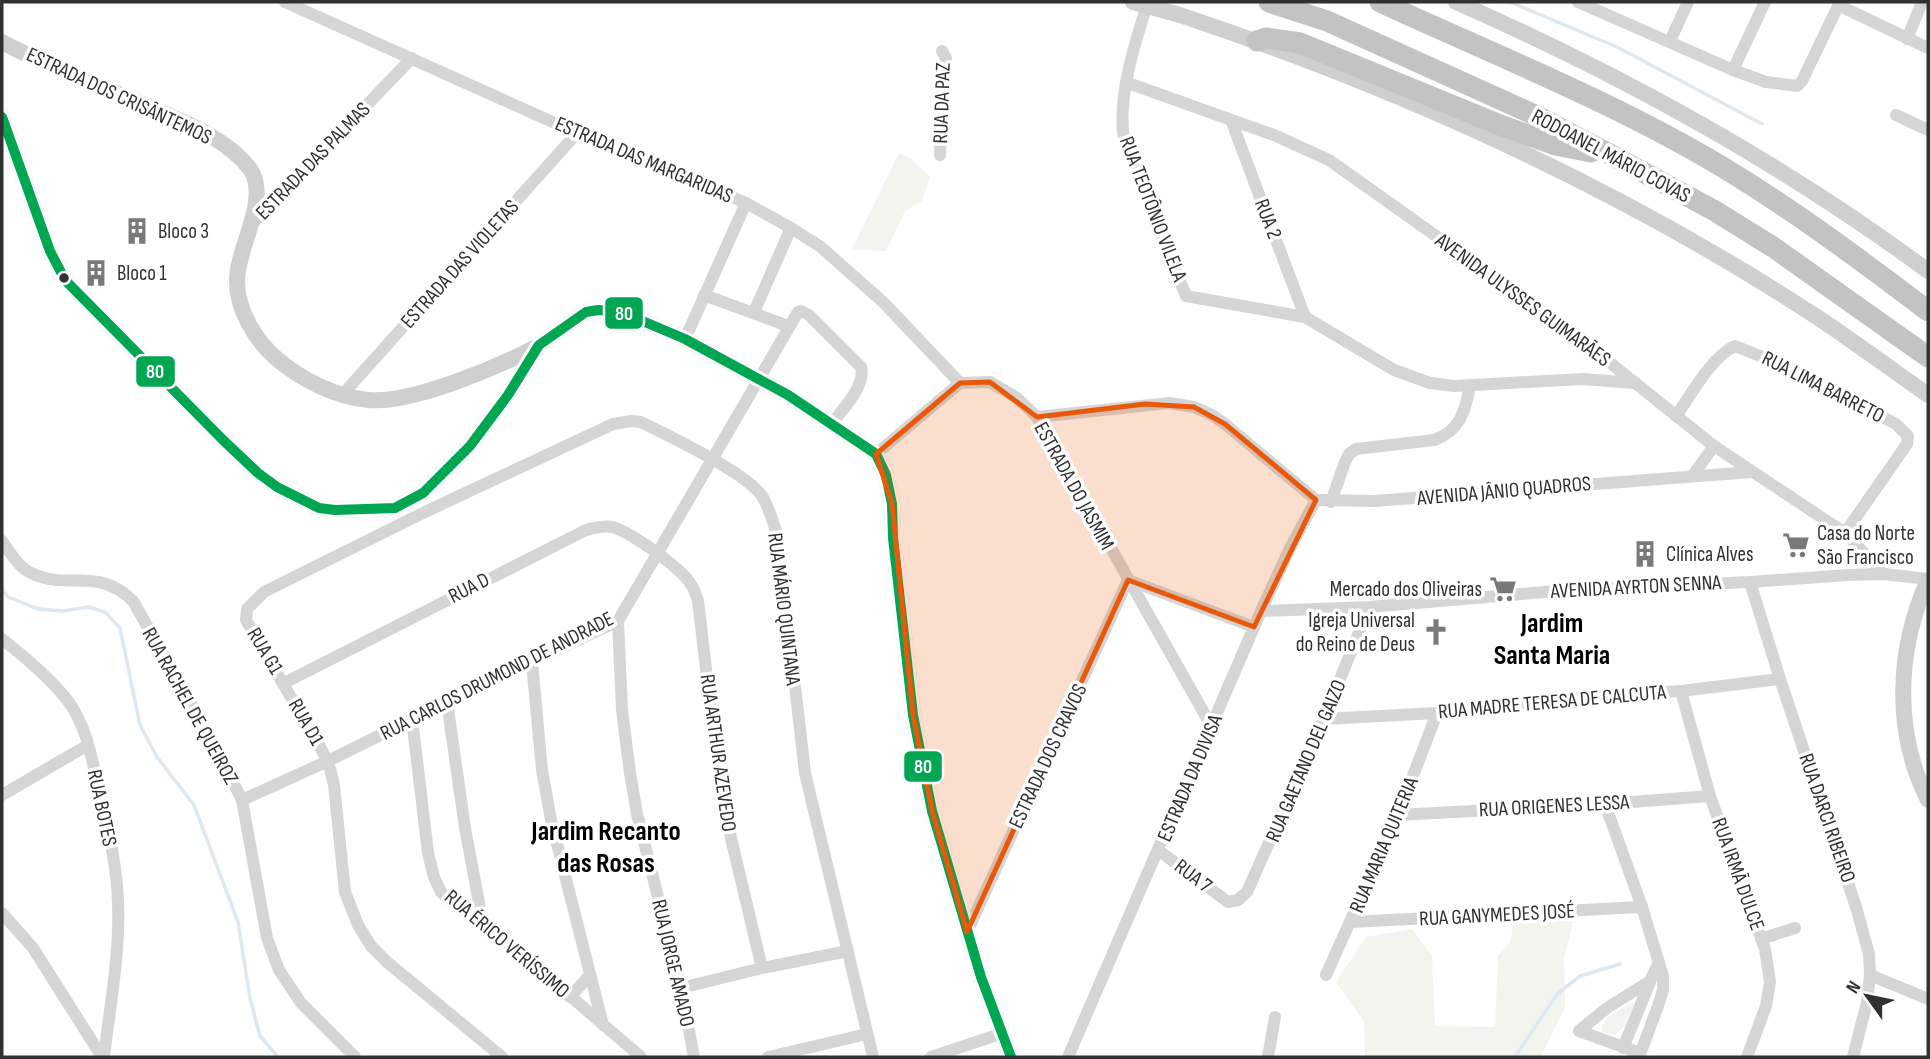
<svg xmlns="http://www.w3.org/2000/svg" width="1930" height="1059" font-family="'Sofia Sans Condensed',sans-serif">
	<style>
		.green { fill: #f1f5ee }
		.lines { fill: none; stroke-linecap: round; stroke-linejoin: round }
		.stream { stroke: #dde8f1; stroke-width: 3.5 }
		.minor { stroke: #d5d5d5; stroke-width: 12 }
		.secondary { stroke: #cfcfcf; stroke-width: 16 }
		.motorway { stroke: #c3c3c3; stroke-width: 21 }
		.secondary-bridge { stroke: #cfcfcf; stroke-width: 16 }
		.bus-1-casing { stroke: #fff; stroke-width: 16 }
		.bus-1 { stroke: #00a651; stroke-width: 10 }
		.marked { fill: #e8590c; fill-opacity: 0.2; stroke: #e8590c; stroke-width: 5; stroke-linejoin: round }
		.bus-dot { fill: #313131; stroke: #fff; stroke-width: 2.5 }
		.labels { text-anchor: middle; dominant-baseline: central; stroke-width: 7; stroke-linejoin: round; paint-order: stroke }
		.street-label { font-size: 21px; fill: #313131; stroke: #fff }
		.poi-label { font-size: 21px; fill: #313131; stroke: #fff; text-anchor: start }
		.district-label { font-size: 28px; font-weight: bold; fill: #000; stroke: #fff }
		.line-badge { stroke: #fff; stroke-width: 2.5 }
		.badge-label { font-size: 19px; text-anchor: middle; font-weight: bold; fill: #fff }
	</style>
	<rect width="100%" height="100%" fill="#fff"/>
	<!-- green -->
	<g class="green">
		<path d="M 899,153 L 910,158 L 930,177 L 922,201 L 905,211 L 886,251 L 852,249 Z"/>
		<path d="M 1575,915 L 1564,959 L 1565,1007 L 1541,1057 L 1365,1057 L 1364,1021 L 1336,982 L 1366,937 L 1412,929 L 1432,956 L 1435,1026 L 1495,1027 L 1498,956 L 1511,941 L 1513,922 Z"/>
		<path d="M 1632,1001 L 1634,1004 C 1627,1020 1622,1043 1602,1031 L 1602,1026 L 1608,1017 Z"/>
	</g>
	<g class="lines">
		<!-- stream -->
		<g class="stream">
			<path d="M 1510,2 L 1617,47 L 1762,124"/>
			<path d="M 2,589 L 8,597 L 38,609 L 63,611 L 88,607 L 105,612 L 120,628 L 140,725 L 157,757 L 194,805 L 238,922 L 250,998 L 260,1036 L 278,1057"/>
			<path d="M 1515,1057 L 1557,994 L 1580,976 L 1620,964"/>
		</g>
		<!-- minor -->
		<g class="minor">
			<path d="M 285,2 L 577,133 L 746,203 L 791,228 L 821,247 L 884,303 L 960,383"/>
			<path d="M 1148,2 C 1135,42 1117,98 1124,139 L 1186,296 L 1305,317 L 1394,370 L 1430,383 L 1454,386 L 1583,379 L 1634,383"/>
			<path d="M 1578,2 L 1733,70 L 1766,82 L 1797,86 L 1802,81 L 1840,2"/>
			<path d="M 1838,5 L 1928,48"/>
			<path d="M 1907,39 L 1922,2"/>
			<path d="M 1670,41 L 1688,2"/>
			<path d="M 1733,70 L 1765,2"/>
			<path d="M 1128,83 L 1274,135 L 1329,160 L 1574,334 L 1714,446 L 1845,533 L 1884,574"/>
			<path d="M 1896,115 L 1928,130"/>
			<path d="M 1231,120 L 1305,317"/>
			<path d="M 940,155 L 942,94 L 946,58 L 942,51"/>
			<path d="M 252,224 L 412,58"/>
			<path d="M 704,295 L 788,326"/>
			<path d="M 754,312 L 791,228"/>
			<path d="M 685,339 L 746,203"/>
			<path d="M 343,394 L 577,133"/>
			<path d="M 1676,416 C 1691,395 1712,356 1735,346 L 1775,362 L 1896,424 L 1908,436 L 1907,444 L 1845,533"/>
			<path d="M 1037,417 L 1169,403 L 1194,407 L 1212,415 L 1225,424 L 1316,500"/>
			<path d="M 876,454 L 960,383 L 990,382 L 1017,398 L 1037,417 L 1212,727"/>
			<path d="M 1693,475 L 1714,446"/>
			<path d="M 1316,500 L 1375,501 L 1751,472"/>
			<path d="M 1331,502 L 1345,462 L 1349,454 L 1356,449 L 1434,440 C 1460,431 1465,412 1470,386"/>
			<path d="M 2,541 C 10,552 18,567 31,573 C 68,591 98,566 133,601 L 215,746 L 242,800 L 267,938 L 279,970 L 301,1003 L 355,1057"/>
			<path d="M 1750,582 L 1780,679 L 1856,907 L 1869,954 L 1870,975 L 1867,1002 L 1853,1057"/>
			<path d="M 1261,611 L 1369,607 L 1557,591 L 1750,582 L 1847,575 L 1884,574 L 1928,579"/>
			<path d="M 618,621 L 622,710 L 630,773 L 637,814 L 681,988 L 694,1057"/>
			<path d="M 2,639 C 25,657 50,678 68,701 C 85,724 91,754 97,781 C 106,821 117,862 118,903 C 120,955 110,1005 104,1057"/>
			<path d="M 532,663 L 542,770 L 551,820 L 603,1025"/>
			<path d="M 284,683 L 586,530 C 595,528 604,525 613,527 C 633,534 682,568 692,586 C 695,590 696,596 698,601 L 721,796 L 762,968"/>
			<path d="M 1681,691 L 1710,796 L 1765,949 L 1770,982 L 1766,1006 L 1747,1057"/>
			<path d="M 447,702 L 465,828 L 483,924"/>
			<path d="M 412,719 L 428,853 L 434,877 L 441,892 L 451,902 L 519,952 L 641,1057"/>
			<path d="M 1324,719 L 1437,713 L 1557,699 L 1681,691 L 1780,679"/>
			<path d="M 2,795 L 88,745"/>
			<path d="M 242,800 L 328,761 L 447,702 L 618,621 L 798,312 L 801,311 L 809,315 L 861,367 C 866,386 843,408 832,424"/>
			<path d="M 1605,804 L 1642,907 L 1663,976 L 1663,990 L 1658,1006 L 1639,1057"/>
			<path d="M 1398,815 L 1605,804 L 1710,796"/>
			<path d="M 1158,850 L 1228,902 L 1238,900 L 1247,892 L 1324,719 L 1369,607"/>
			<path d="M 2,913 L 33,948 L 102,1057"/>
			<path d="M 1352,922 L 1642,907"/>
			<path d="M 967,932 L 1128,580 L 1254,627"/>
			<path d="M 1761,939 L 1795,928"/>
			<path d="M 1326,975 L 1398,815 L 1437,713"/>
			<path d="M 1870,975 L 1928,999"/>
			<path d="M 681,988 L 762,968 L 848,951"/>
			<path d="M 570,997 L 590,975"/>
			<path d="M 1623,1048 L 1650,982"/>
			<path d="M 1640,1053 L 1579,1031 L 1607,1008 L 1650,981 L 1659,962"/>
			<path d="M 502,1057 L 387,962 L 371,946 L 358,925 L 345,892 L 334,785 L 328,761 L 246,620 L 247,609 L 264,592 L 425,512 L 613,424 L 631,421 L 641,422 C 669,436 745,472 762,496 C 770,509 773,523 778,537 L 805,773 L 873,1057"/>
			<path d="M 768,1057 L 867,1034"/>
			<path d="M 931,1057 L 1003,1033"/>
			<path d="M 1068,1057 L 1261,611 L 1290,548 L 1316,500"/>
			<path d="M 1268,1057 L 1275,1017"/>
		</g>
		<!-- secondary -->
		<g class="secondary">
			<path d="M 1456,2 C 1622,75 1782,163 1928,271"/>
			<path d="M 1180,15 C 1404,90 1622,189 1820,319 C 1856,343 1892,370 1928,395"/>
			<path d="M 2,42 C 48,67 99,85 147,106 C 182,122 226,137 250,169 C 271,198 236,249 237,282 C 237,310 256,341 277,359 C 302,380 336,397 368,400 C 412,404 498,367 538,346"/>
			<path d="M 2,117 L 50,251 L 65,280 L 223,440 L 258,473 L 277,487 L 319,508 L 335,510 L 395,508 L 423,493 L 470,446 L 508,395 L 539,345 L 586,312 L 598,310 L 619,311 L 685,339 L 788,395 L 876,454 L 886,475 L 892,504 L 893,538 L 913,715 L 932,811 L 981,977 L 1011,1057"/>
			<path d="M 1928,580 C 1897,649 1893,731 1928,800"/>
		</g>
		<!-- motorway -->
		<g class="motorway">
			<path d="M 1269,2 L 1327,21 L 1537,116 L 1617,158 L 1715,211 L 1773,247 L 1928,357"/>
			<path d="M 1380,2 C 1495,55 1616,103 1724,168 C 1795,211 1862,261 1928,311"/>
			<path d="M 1257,41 L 1266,38 L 1300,43 L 1500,125 L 1556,145 L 1591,152"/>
		</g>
		<!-- secondary-bridge -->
		<path class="secondary-bridge" d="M 1133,2 L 1180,15"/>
		<defs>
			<path id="bus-1" d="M 2,117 L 50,251 L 65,280 L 223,440 L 258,473 L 277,487 L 319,508 L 335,510 L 395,508 L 423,493 L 470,446 L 508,395 L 539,345 L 586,312 L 598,310 L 619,311 L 685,339 L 788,395 L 876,454 L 886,475 L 892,504 L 893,538 L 913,715 L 932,811 L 981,977 L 1011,1057"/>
		</defs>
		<!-- bus-1 casing -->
		<use href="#bus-1" class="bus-1-casing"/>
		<!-- bus-1 -->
		<use href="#bus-1" class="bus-1"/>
	</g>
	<!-- marked area -->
	<path class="marked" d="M 990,382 L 1037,417 L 1145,404 L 1194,407 L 1225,424 L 1316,500 L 1254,627 L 1128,580 L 967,932 L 932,811 L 913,715 L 892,504 L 876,454 L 960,383 Z"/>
	<!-- icons -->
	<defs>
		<symbol id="building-bare" viewBox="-9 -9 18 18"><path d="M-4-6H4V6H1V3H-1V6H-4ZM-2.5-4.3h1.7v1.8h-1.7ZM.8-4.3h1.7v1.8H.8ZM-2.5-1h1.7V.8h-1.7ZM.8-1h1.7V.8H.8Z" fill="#797979" stroke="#fff" stroke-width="2.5" paint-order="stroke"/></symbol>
		<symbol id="supermarket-bare" viewBox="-9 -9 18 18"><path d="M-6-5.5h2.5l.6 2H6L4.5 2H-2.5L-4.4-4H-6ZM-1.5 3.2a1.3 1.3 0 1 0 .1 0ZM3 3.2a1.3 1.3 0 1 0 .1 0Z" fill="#797979" stroke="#fff" stroke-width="2.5" paint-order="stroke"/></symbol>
		<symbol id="church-bare" viewBox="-9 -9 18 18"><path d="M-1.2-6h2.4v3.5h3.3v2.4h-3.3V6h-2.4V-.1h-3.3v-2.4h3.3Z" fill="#797979" stroke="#fff" stroke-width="2.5" paint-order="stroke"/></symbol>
	</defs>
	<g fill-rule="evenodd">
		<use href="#building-bare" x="118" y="212" width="38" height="38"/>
		<use href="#building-bare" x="77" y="254" width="38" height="38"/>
		<use href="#supermarket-bare" x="1777" y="526" width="38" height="38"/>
		<use href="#building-bare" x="1626" y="535" width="38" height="38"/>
		<use href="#supermarket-bare" x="1484" y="570" width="38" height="38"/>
		<use href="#church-bare" x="1417" y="613" width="38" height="38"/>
	</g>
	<!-- markers -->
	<circle class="bus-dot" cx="64" cy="278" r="6"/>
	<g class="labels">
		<!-- street labels -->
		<g class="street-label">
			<text transform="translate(119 96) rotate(25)">ESTRADA DOS CRISÂNTEMOS</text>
			<text transform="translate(942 103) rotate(-88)">RUA DA PAZ</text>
			<text transform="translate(1611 156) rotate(28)">RODOANEL MÁRIO COVAS</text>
			<text transform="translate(644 160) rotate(23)">ESTRADA DAS MARGARIDAS</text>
			<text transform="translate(313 161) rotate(-46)">ESTRADA DAS PALMAS</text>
			<text transform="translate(1153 209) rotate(69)">RUA TEOTÔNIO VILELA</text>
			<text transform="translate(1268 219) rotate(69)">RUA 2</text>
			<text transform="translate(460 264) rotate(-48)">ESTRADA DAS VIOLETAS</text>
			<text transform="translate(1523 300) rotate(36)">AVENIDA ULYSSES GUIMARÃES</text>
			<text transform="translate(1823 387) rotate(27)">RUA LIMA BARRETO</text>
			<text transform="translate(1074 486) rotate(61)">ESTRADA DO JASMIM</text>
			<text transform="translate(1504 491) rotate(-5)">AVENIDA JÂNIO QUADROS</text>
			<text transform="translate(1636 587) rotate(-3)">AVENIDA AYRTON SENNA</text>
			<text transform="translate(469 588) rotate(-27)">RUA D</text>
			<text transform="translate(784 609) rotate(83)">RUA MÁRIO QUINTANA</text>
			<text transform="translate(265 651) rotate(59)">RUA G1</text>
			<text transform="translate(497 676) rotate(-27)">RUA CARLOS DRUMOND DE ANDRADE</text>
			<text transform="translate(1552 702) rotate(-5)">RUA MADRE TERESA DE CALCUTA</text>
			<text transform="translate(190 706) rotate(61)">RUA RACHEL DE QUEIROZ</text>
			<text transform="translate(306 722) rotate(60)">RUA D1</text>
			<text transform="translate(718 753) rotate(82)">RUA ARTHUR AZEVEDO</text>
			<text transform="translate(1048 756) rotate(-65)">ESTRADA DOS CRAVOS</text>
			<text transform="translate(1306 761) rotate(-67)">RUA GAETANO DEL GAIZO</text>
			<text transform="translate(1190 778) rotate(-67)">ESTRADA DA DIVISA</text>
			<text transform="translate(1554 806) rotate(-3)">RUA ORIGENES LESSA</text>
			<text transform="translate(102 808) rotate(78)">RUA BOTES</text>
			<text transform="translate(1827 818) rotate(71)">RUA DARCI RIBEIRO</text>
			<text transform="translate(1384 845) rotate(-67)">RUA MARIA QUITERIA</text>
			<text transform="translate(1738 874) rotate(70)">RUA IRMÃ DULCE</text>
			<text transform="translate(1193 876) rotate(37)">RUA 7</text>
			<text transform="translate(1497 915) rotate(-3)">RUA GANYMEDES JOSÉ</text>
			<text transform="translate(507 944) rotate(40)">RUA ÉRICO VERÍSSIMO</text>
			<text transform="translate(673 963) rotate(77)">RUA JORGE AMADO</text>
		</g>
		<!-- poi labels -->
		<g class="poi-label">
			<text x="158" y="231">Bloco 3</text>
			<text x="117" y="273">Bloco 1</text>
			<text x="1817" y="533">Casa do Norte<tspan x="1817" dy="24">São Francisco</tspan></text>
			<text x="1666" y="554">Clínica Alves</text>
			<text x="1482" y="589" text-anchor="end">Mercado dos Oliveiras</text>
			<text x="1415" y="620" text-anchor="end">Igreja Universal<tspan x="1415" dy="24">do Reino de Deus</tspan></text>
		</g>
		<!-- district labels -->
		<g class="district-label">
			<text x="1552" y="623">Jardim<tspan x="1552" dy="32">Santa Maria</tspan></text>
			<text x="606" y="831">Jardim Recanto<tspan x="606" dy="32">das Rosas</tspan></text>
		</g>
	</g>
	<g class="line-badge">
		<rect x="604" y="296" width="40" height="34" rx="7" fill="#00a651"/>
		<rect x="135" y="355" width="41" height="33" rx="7" fill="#00a651"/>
		<rect x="903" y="750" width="40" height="33" rx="7" fill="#00a651"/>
	</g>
	<g class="badge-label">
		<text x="624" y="320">80</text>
		<text x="155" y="378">80</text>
		<text x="923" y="773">80</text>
	</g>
	<!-- border -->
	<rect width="1930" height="1059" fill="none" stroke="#313131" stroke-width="7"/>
	<!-- north arrow -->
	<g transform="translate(1867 996) rotate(303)" stroke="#ffffff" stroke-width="5" paint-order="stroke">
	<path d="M0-5L12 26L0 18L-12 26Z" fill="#313131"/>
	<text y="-10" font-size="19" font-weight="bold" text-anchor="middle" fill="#313131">N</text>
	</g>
</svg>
